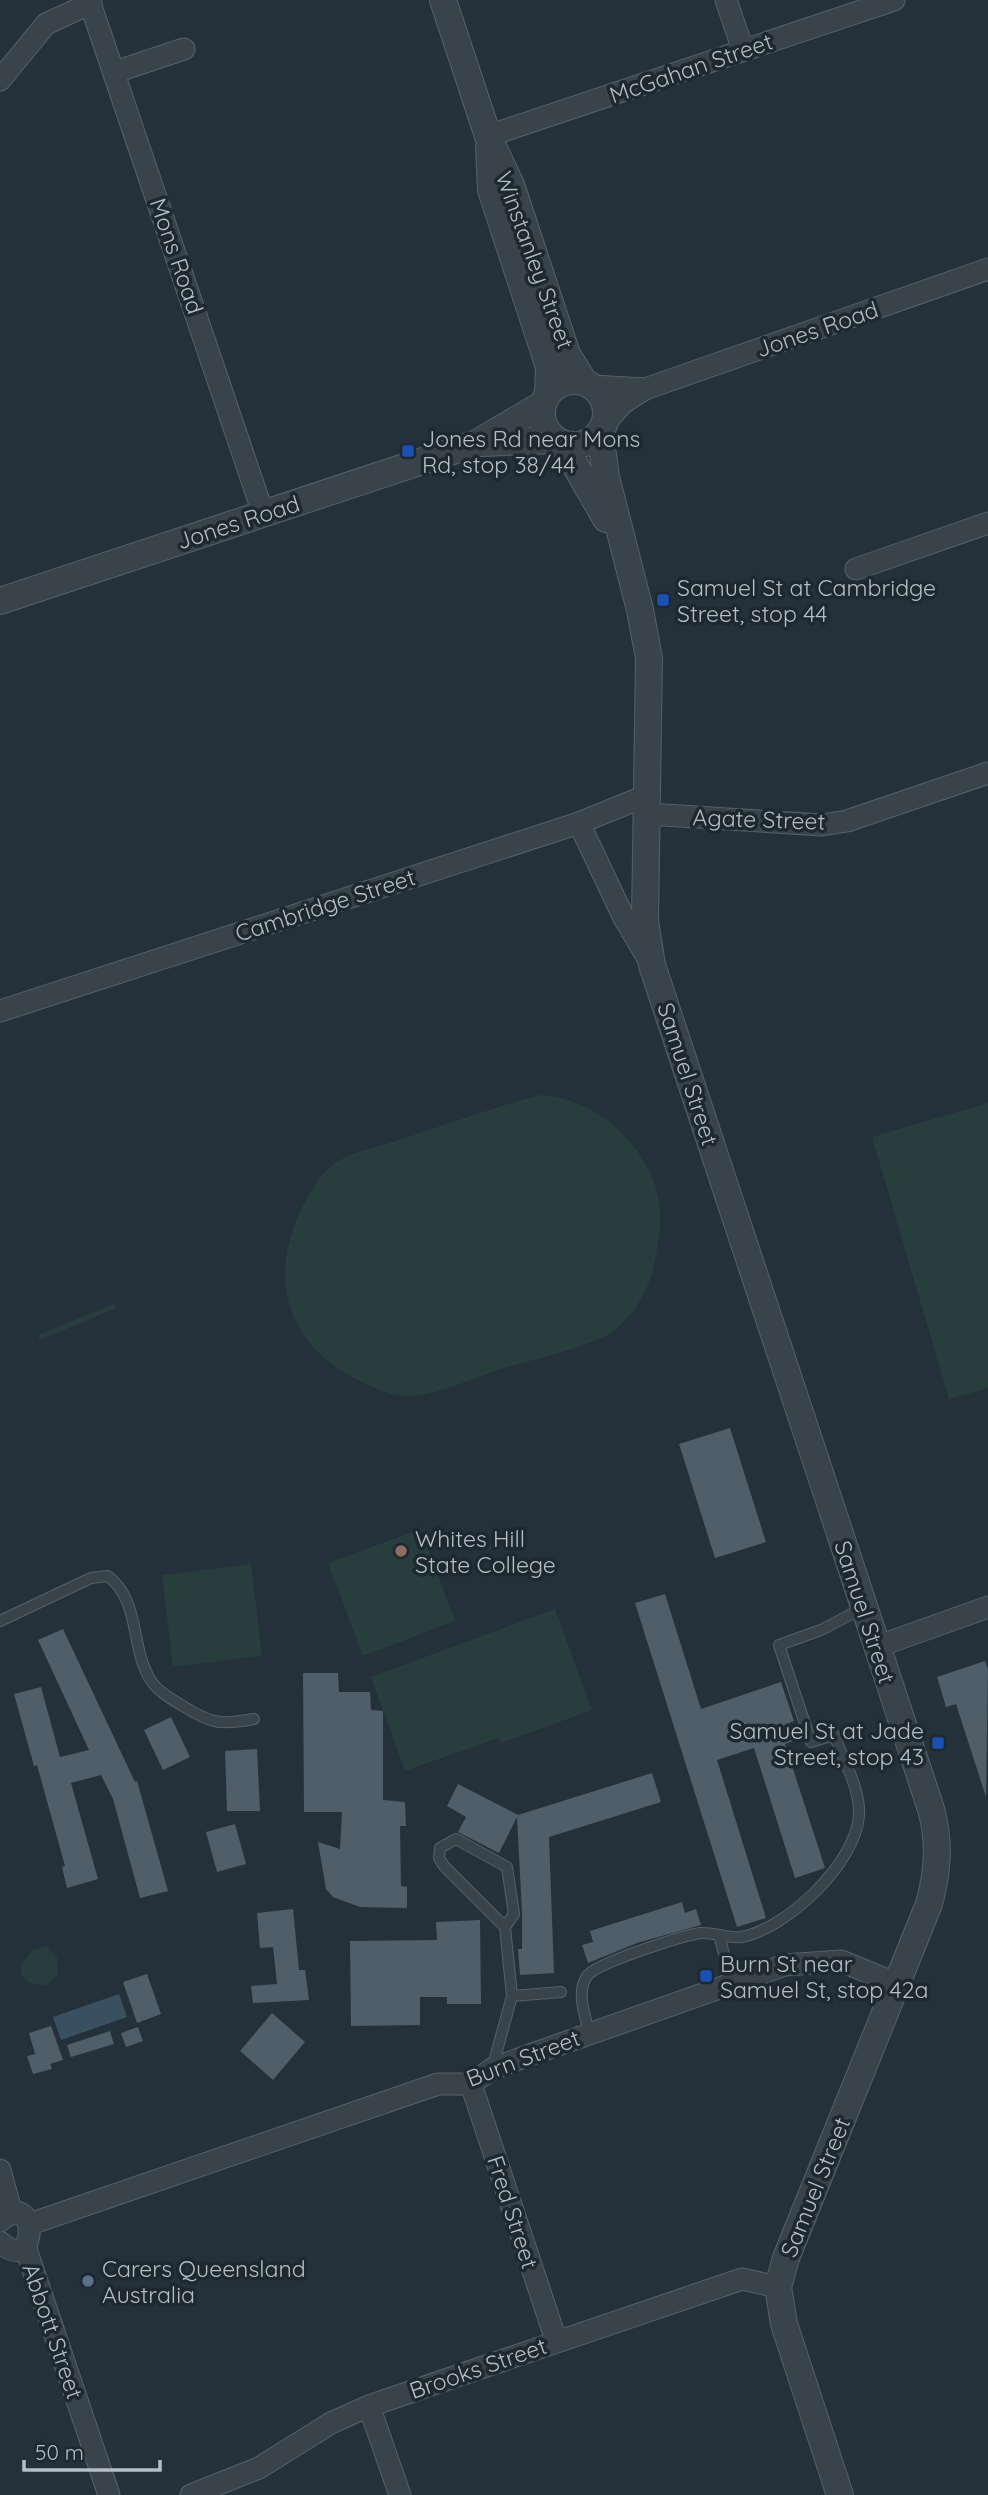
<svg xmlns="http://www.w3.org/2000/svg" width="988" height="2495" font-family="Quicksand,sans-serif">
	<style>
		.green { fill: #273e3c }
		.water { fill: #395061 }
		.building { fill: #4f5e69 }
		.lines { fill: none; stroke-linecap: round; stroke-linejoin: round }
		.service-casing { stroke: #566169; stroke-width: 12 }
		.minor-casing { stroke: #566169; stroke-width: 23 }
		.tertiary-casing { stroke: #566169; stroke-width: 28 }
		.service { stroke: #38434b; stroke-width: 10 }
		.minor { stroke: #38434b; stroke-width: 21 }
		.tertiary { stroke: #38434b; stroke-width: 26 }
		.transit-dot { fill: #1a4fb4; stroke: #1d2830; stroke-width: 2.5 }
		.education-dot { fill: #8d6e63; stroke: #1d2830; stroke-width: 2.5 }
		.service-dot { fill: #5c6f8a; stroke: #1d2830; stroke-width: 2.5 }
		.labels { text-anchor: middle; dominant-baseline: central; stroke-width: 7; stroke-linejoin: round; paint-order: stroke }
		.street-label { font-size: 23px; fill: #b3bec7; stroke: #1d2830 }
		.poi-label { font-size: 23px; fill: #b3bec7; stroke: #1d2830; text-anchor: start }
	</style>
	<rect width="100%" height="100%" fill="#24313b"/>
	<!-- green -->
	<g class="green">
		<path d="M 541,1095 C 595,1098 648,1145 658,1197 C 663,1218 659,1240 655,1261 C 650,1287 635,1316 612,1332 C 592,1346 528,1361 501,1369 C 474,1378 431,1398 404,1396 C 386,1394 369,1386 354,1378 C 286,1343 269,1278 300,1212 C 309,1194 318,1176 334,1164 C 352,1151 379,1147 399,1140 C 446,1125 493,1107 541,1095 Z"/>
		<path d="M 988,1103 L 988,1388 L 949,1399 L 872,1137 Z"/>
		<path d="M 114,1304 L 116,1308 L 40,1340 L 38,1335 Z"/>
		<path d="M 421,1529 L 455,1621 L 363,1656 L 328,1563 Z"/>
		<path d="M 251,1564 L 262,1656 L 173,1667 L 162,1575 Z"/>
		<path d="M 555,1609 L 592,1710 L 501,1743 L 498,1738 L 405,1771 L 371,1677 Z"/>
		<path d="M 47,1946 L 57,1957 L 58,1975 L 46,1985 L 29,1983 L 21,1975 L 21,1964 L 33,1950 Z"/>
	</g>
	<!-- water -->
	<path class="water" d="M 119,1994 L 127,2017 L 61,2040 L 53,2017 Z"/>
	<!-- building -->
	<g class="building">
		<path d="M 730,1428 L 766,1542 L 715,1558 L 679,1444 Z"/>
		<path d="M 665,1594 L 701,1709 L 781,1682 L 794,1721 L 789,1723 L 795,1740 L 785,1744 L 825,1868 L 795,1878 L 754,1748 L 717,1760 L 766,1918 L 737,1927 L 635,1603 Z"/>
		<path d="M 63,1629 L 135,1782 L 137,1781 L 168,1891 L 140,1898 L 113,1799 L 101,1775 L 71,1783 L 98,1879 L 67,1888 L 62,1867 L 65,1866 L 37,1765 L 34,1766 L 14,1694 L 41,1687 L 60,1757 L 89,1750 L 38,1640 Z"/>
		<path d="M 985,1661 L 988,1669 L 986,1797 L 956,1704 L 946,1707 L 937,1677 Z"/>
		<path d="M 303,1673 L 338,1673 L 339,1692 L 370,1692 L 371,1710 L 383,1711 L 383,1800 L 405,1802 L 406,1826 L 400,1826 L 401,1886 L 407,1887 L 407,1908 L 360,1907 L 333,1897 L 326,1889 L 318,1842 L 340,1849 L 342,1812 L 304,1812 Z"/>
		<path d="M 171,1717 L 190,1757 L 163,1770 L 144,1730 Z"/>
		<path d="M 257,1749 L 260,1811 L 227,1811 L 225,1751 Z"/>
		<path d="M 652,1773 L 661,1802 L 549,1837 L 554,1973 L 520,1975 L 518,1949 L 522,1949 L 522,1913 L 517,1817 L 499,1853 L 458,1832 L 466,1817 L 447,1806 L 458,1784 L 518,1815 Z"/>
		<path d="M 235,1824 L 246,1864 L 217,1872 L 206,1832 Z"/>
		<path d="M 682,1902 L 685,1913 L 696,1909 L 701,1925 L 637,1943 L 588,1963 L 582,1945 L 593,1942 L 590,1931 Z"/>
		<path d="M 293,1909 L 299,1970 L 305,1970 L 309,2000 L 253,2003 L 251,1986 L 277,1984 L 273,1947 L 260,1948 L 257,1913 Z"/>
		<path d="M 480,1920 L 481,2004 L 447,2004 L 447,1997 L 420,1997 L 420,2025 L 351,2026 L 350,1941 L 437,1940 L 436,1922 Z"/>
		<path d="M 147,1974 L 161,2014 L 137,2023 L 123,1982 Z"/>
		<path d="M 272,2013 L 305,2042 L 273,2080 L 240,2051 Z"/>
		<path d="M 51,2026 L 63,2060 L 50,2064 L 52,2069 L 33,2074 L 27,2056 L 35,2054 L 29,2033 Z"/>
		<path d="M 138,2027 L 143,2041 L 126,2047 L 121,2033 Z"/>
		<path d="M 110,2031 L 114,2044 L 71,2057 L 67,2045 Z"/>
	</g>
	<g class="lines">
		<defs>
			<g id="service">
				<path d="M 0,1621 L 91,1578 L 108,1576 C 141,1602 130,1646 150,1679 C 157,1691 171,1699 183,1706 C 211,1724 221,1725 254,1719"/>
				<path d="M 719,1935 L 732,1984"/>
				<path d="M 512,1996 L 561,1992"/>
				<path d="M 589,2032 C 585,2015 576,1992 587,1976 C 596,1963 682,1936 700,1933 C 714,1932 729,1939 742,1937 C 787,1928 855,1864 859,1816 C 861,1790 843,1759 834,1735 L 811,1742 L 779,1645 L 821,1630 L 863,1608"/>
				<path d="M 492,2069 L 512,1996 L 505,1927 L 444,1866 L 439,1858 L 440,1848 L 456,1839 L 507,1867 L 514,1914 L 505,1927"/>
			</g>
			<g id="minor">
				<path d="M 89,0 L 263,513"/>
				<path d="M 726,0 L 743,50"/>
				<path d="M 115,72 L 184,49"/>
				<path d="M 0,80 L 46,24 L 91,3"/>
				<path d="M 488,136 L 894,0"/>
				<path d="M 592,386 L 645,389"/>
				<path d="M 605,423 L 623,403 L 645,389 L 988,269"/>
				<path d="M 856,569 L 988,523"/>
				<path d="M 648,814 L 822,825 L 847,821 L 988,773"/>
				<path d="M 579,823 L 624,918 L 647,957"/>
				<path d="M 0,1011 L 579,823 L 648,795"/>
				<path d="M 876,1647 L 988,1607"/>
				<path d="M 471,2084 L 556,2340"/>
				<path d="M 0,2170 L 12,2214"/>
				<path d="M 0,2221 C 39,2185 39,2278 0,2242"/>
				<path d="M 30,2224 L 438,2084 L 471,2084 L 492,2069 L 524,2057 L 785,1965 L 841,1961 L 897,1984"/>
				<path d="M 25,2246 L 109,2495"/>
				<path d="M 369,2406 L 400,2495"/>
				<path d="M 191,2495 L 259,2468 L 331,2423 L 369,2406 L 742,2279 L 778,2287"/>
			</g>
			<g id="tertiary">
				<path d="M 443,0 L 488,136 L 511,185 L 567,354 L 584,382"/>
				<path d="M 489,148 L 491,190 L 549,367 L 548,393"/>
				<circle cx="574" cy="413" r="32"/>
				<path d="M 600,432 L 606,477 L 640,610 L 649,658 L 645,921 L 652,965 L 931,1809 C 940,1842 938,1871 929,1904 L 786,2258 L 778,2287 L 784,2324 L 840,2495"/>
				<path d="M 482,443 L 555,440"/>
				<path d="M 563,444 L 606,519"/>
				<path d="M 0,601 L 477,443 L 543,404"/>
			</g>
		</defs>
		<!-- service casing -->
		<use href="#service" class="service-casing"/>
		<!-- minor casing -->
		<use href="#minor" class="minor-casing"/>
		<!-- tertiary casing -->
		<use href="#tertiary" class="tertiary-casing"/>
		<!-- service -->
		<use href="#service" class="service"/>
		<!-- minor -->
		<use href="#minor" class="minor"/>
		<!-- tertiary -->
		<use href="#tertiary" class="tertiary"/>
	</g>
	<!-- markers -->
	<g class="transit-dot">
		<rect x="401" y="444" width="14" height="14" rx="3.5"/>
		<rect x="656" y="593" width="14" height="14" rx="3.5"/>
		<rect x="931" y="1736" width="14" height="14" rx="3.5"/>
		<rect x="699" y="1969" width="14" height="14" rx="3.5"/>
	</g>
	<circle class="education-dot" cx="401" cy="1551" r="7"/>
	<circle class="service-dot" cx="88" cy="2281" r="7"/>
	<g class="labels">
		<!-- street labels -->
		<g class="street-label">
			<text transform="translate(691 68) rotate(-19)">McGahan Street</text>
			<text transform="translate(177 256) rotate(71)">Mons Road</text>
			<text transform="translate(535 260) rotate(70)">Winstanley Street</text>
			<text transform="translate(817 329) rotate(-19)">Jones Road</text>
			<text transform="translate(238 522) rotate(-18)">Jones Road</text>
			<text transform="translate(759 819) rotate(2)">Agate Street</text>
			<text transform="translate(325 905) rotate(-18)">Cambridge Street</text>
			<text transform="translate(688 1074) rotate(72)">Samuel Street</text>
			<text transform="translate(865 1612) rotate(72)">Samuel Street</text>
			<text transform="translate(523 2058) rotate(-21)">Burn Street</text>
			<text transform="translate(815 2187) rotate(-68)">Samuel Street</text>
			<text transform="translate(513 2212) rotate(72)">Fred Street</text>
			<text transform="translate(53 2331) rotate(71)">Abbott Street</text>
			<text transform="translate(478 2368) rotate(-19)">Brooks Street</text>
		</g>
		<!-- poi labels -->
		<g class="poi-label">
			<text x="422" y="438">Jones Rd near Mons<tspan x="422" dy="26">Rd, stop 38/44</tspan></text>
			<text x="677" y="587">Samuel St at Cambridge<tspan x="677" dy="26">Street, stop 44</tspan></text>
			<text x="415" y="1538">Whites Hill<tspan x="415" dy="26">State College</tspan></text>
			<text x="924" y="1730" text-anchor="end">Samuel St at Jade<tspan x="924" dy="26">Street, stop 43</tspan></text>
			<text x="720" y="1963">Burn St near<tspan x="720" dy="26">Samuel St, stop 42a</tspan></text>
			<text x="102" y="2268">Carers Queensland<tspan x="102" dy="26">Australia</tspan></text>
		</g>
	</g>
	<!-- scale -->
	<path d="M24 2460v10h136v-10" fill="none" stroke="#b3bec7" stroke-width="3.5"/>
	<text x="35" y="2460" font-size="21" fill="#b3bec7" stroke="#1d2830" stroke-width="5" paint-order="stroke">50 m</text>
</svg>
